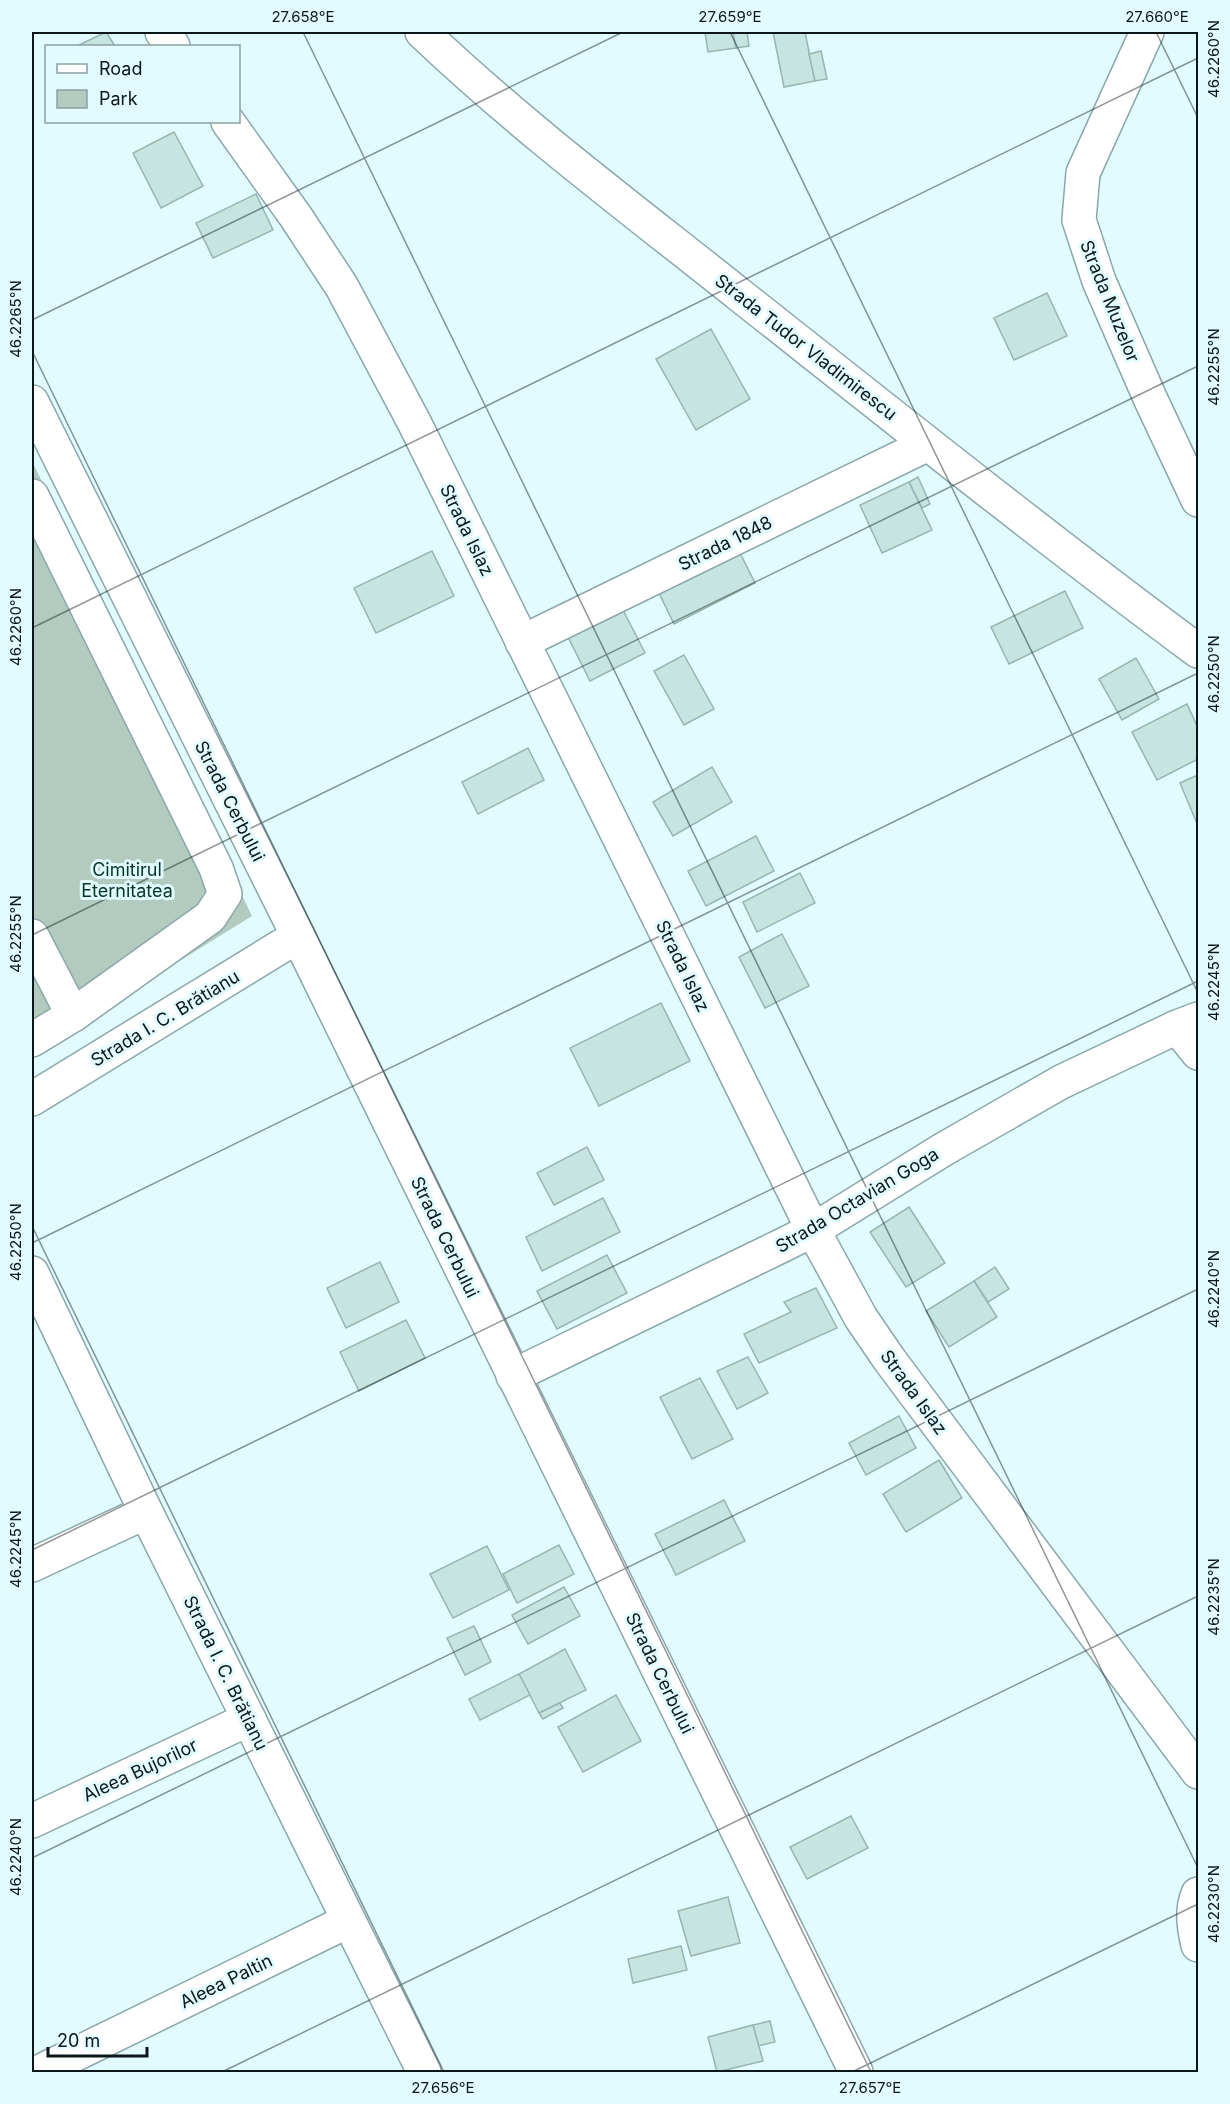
<svg xmlns="http://www.w3.org/2000/svg" width="1230" height="2104" font-family="Inter,sans-serif">
	<style>
		.green { fill: #b3cbbf }
		.building { fill: #c6e5e0; stroke: #97b5b0; stroke-width: 1.5 }
		.lines { fill: none; stroke-linecap: round; stroke-linejoin: round }
		.minor-casing { stroke: #8aa7ab; stroke-width: 36 }
		.minor { stroke: #fff; stroke-width: 33 }
		.ticks { fill: none; stroke: #0b1718; stroke-width: 1.5; stroke-opacity: 0.45 }
		.labels { text-anchor: middle; dominant-baseline: central; stroke-width: 6; stroke-linejoin: round; paint-order: stroke }
		.street-label { font-size: 18px; fill: #0b1718; stroke: #e2fbfe }
		.park-label { font-size: 18px; fill: #023724; stroke: #e2fbfe }
		.neatline { fill: none; stroke: #0b1718; stroke-width: 2 }
		.ticks-label { font-size: 15px; text-anchor: middle; fill: #0b1718 }
	</style>
	<rect width="100%" height="100%" fill="#e2fbfe"/>
	<!-- green -->
	<path class="green" d="M 32,461 L 252,916 L 84,1020 L 32,1048 Z"/>
	<!-- building -->
	<g class="building">
		<path d="M 106,32 L 115,46 L 77,46 Z"/>
		<path d="M 705,32 L 733,32 L 736,48 L 708,52 Z"/>
		<path d="M 733,32 L 747,32 L 749,46 L 736,48 Z"/>
		<path d="M 773,32 L 805,32 L 815,81 L 784,87 Z"/>
		<path d="M 821,51 L 827,79 L 815,81 L 809,54 Z"/>
		<path d="M 174,132 L 203,186 L 161,208 L 133,153 Z"/>
		<path d="M 256,194 L 273,230 L 213,258 L 196,223 Z"/>
		<path d="M 1047,293 L 1067,336 L 1014,360 L 994,318 Z"/>
		<path d="M 711,329 L 750,399 L 696,430 L 656,359 Z"/>
		<path d="M 918,477 L 930,504 L 922,508 L 909,482 Z"/>
		<path d="M 909,482 L 932,530 L 882,553 L 860,505 Z"/>
		<path d="M 432,551 L 454,596 L 376,633 L 354,588 Z"/>
		<path d="M 739,551 L 755,583 L 674,624 L 658,591 Z"/>
		<path d="M 1065,591 L 1083,628 L 1009,664 L 991,627 Z"/>
		<path d="M 623,610 L 645,653 L 590,681 L 568,637 Z"/>
		<path d="M 684,655 L 714,709 L 684,725 L 654,671 Z"/>
		<path d="M 1136,658 L 1159,699 L 1122,720 L 1099,679 Z"/>
		<path d="M 1187,704 L 1198,728 L 1198,759 L 1157,780 L 1132,732 Z"/>
		<path d="M 528,748 L 544,780 L 478,814 L 462,782 Z"/>
		<path d="M 712,767 L 732,802 L 673,836 L 653,802 Z"/>
		<path d="M 1198,775 L 1198,826 L 1180,783 Z"/>
		<path d="M 756,836 L 774,871 L 706,906 L 688,871 Z"/>
		<path d="M 800,873 L 815,903 L 757,932 L 743,902 Z"/>
		<path d="M 782,934 L 809,986 L 765,1008 L 739,957 Z"/>
		<path d="M 661,1003 L 690,1061 L 599,1106 L 570,1048 Z"/>
		<path d="M 587,1147 L 604,1180 L 554,1205 L 537,1173 Z"/>
		<path d="M 603,1198 L 620,1232 L 542,1271 L 526,1237 Z"/>
		<path d="M 909,1207 L 945,1263 L 906,1287 L 870,1232 Z"/>
		<path d="M 607,1255 L 627,1293 L 557,1329 L 537,1291 Z"/>
		<path d="M 380,1262 L 399,1302 L 346,1328 L 327,1288 Z"/>
		<path d="M 995,1267 L 1009,1289 L 988,1302 L 974,1281 Z"/>
		<path d="M 974,1281 L 997,1317 L 949,1347 L 926,1311 Z"/>
		<path d="M 816,1288 L 837,1328 L 759,1363 L 744,1334 L 791,1312 L 784,1302 Z"/>
		<path d="M 406,1320 L 425,1358 L 359,1391 L 340,1352 Z"/>
		<path d="M 748,1357 L 768,1393 L 737,1409 L 717,1371 Z"/>
		<path d="M 700,1378 L 733,1439 L 692,1459 L 660,1397 Z"/>
		<path d="M 899,1416 L 916,1448 L 866,1475 L 849,1443 Z"/>
		<path d="M 939,1460 L 962,1498 L 906,1532 L 883,1494 Z"/>
		<path d="M 724,1500 L 745,1541 L 676,1575 L 655,1534 Z"/>
		<path d="M 559,1545 L 574,1574 L 517,1603 L 503,1574 Z"/>
		<path d="M 487,1546 L 509,1590 L 453,1618 L 430,1574 Z"/>
		<path d="M 564,1587 L 580,1616 L 528,1644 L 512,1615 Z"/>
		<path d="M 474,1626 L 491,1662 L 465,1675 L 447,1638 Z"/>
		<path d="M 565,1649 L 586,1690 L 539,1713 L 519,1674 Z"/>
		<path d="M 519,1674 L 530,1695 L 480,1720 L 469,1699 Z"/>
		<path d="M 616,1695 L 641,1741 L 583,1772 L 558,1727 Z"/>
		<path d="M 560,1703 L 563,1708 L 543,1719 L 539,1713 Z"/>
		<path d="M 851,1816 L 868,1848 L 807,1879 L 790,1847 Z"/>
		<path d="M 728,1897 L 740,1943 L 691,1956 L 678,1911 Z"/>
		<path d="M 681,1946 L 687,1970 L 633,1983 L 628,1959 Z"/>
		<path d="M 770,2021 L 775,2042 L 758,2046 L 753,2025 Z"/>
		<path d="M 753,2025 L 763,2061 L 717,2072 L 708,2037 Z"/>
	</g>
	<g class="lines">
		<defs>
			<g id="minor">
				<path d="M 162,32 L 173,46"/>
				<path d="M 422,32 C 522,127 633,210 741,296 C 893,416 1043,536 1198,651"/>
				<path d="M 1147,32 L 1083,173 L 1079,220 L 1099,281 L 1150,398 L 1198,500"/>
				<path d="M 228,122 L 296,217 L 342,287 L 414,422 L 813,1230 L 861,1318 L 889,1359 L 1198,1772"/>
				<path d="M 32,402 L 298,936 L 856,2072"/>
				<path d="M 32,496 L 216,868 L 225,894 L 210,917 L 73,1015 L 32,1040"/>
				<path d="M 522,642 L 928,444"/>
				<path d="M 32,936 L 73,1015"/>
				<path d="M 1177,1027 L 1198,1053"/>
				<path d="M 32,1099 L 298,936"/>
				<path d="M 32,1273 L 146,1512 L 424,2072"/>
				<path d="M 513,1376 L 783,1245 L 813,1230 L 944,1149 L 1061,1082 L 1177,1027 L 1198,1019"/>
				<path d="M 32,1565 L 146,1512"/>
				<path d="M 32,1821 L 249,1719"/>
				<path d="M 1198,1894 C 1191,1910 1194,1928 1198,1945"/>
				<path d="M 39,2072 L 348,1921"/>
			</g>
		</defs>
		<!-- minor casing -->
		<use href="#minor" class="minor-casing"/>
		<!-- minor -->
		<use href="#minor" class="minor"/>
	</g>
	<!-- ticks -->
	<path class="ticks" d="M 303,32 L 1198,1868M 730,32 L 1198,993M 1156,32 L 1198,118M 32,320 L 623,32M 32,351 L 871,2072M 32,628 L 1198,58M 32,935 L 1198,366M 32,1226 L 444,2072M 32,1243 L 1198,673M 32,1550 L 1198,981M 32,1858 L 1198,1289M 222,2072 L 1198,1596M 852,2072 L 1198,1904"/>
	<g class="labels">
		<!-- street labels -->
		<g class="street-label">
			<text transform="translate(1110 301) rotate(68)">Strada Muzelor</text>
			<text transform="translate(806 347) rotate(38)">Strada Tudor Vladimirescu</text>
			<text transform="translate(467 530) rotate(64)">Strada Islaz</text>
			<text transform="translate(725 543) rotate(-26)">Strada 1848</text>
			<text transform="translate(230 801) rotate(63)">Strada Cerbului</text>
			<text transform="translate(683 966) rotate(64)">Strada Islaz</text>
			<text transform="translate(165 1018) rotate(-31)">Strada I. C. Brătianu</text>
			<text transform="translate(857 1200) rotate(-31)">Strada Octavian Goga</text>
			<text transform="translate(445 1237) rotate(64)">Strada Cerbului</text>
			<text transform="translate(914 1392) rotate(54)">Strada Islaz</text>
			<text transform="translate(226 1673) rotate(64)">Strada I. C. Brătianu</text>
			<text transform="translate(660 1673) rotate(64)">Strada Cerbului</text>
			<text transform="translate(140 1770) rotate(-25)">Aleea Bujorilor</text>
			<text transform="translate(226 1981) rotate(-26)">Aleea Paltin</text>
		</g>
		<!-- park labels -->
		<g class="park-label">
			<text x="127" y="869">Cimitirul<tspan x="127" dy="21">Eternitatea</tspan></text>
		</g>
	</g>
	<!-- border -->
	<rect width="1230" height="2104" fill="none" stroke="#e2fbfe" stroke-width="66"/>
	<!-- legend -->
	<rect x="45" y="45" width="195" height="78" fill="#e2fbfe" stroke="#8ca0a2" stroke-width="1.5"/>
	<rect x="57" y="64" width="30" height="9" fill="#ffffff" stroke="#8ca0a2" stroke-width="1.5"/>
	<text x="99" y="75" font-size="18" fill="#0b1718">Road</text>
	<rect x="57" y="90" width="30" height="18" fill="#b3cbbf" stroke="#8ca0a2" stroke-width="1.5"/>
	<text x="99" y="105" font-size="18" fill="#0b1718">Park</text>
	<!-- scale -->
	<path d="M48 2047v9h99v-9" fill="none" stroke="#0b1718" stroke-width="3"/>
	<text x="57" y="2047" font-size="18" fill="#0b1718" stroke="#e2fbfe" stroke-width="4.5" paint-order="stroke">20 m</text>
	<rect x="33" y="33" width="1164" height="2038" class="neatline"/>
	<g class="ticks-label">
		<text x="303" y="22">27.658°E</text>
		<text x="730" y="22">27.659°E</text>
		<text x="1157" y="22">27.660°E</text>
		<text transform="translate(1214 59) rotate(-90)" y="5">46.2260°N</text>
		<text transform="translate(16 319) rotate(-90)" y="5">46.2265°N</text>
		<text transform="translate(1214 367) rotate(-90)" y="5">46.2255°N</text>
		<text transform="translate(16 627) rotate(-90)" y="5">46.2260°N</text>
		<text transform="translate(1214 674) rotate(-90)" y="5">46.2250°N</text>
		<text transform="translate(16 934) rotate(-90)" y="5">46.2255°N</text>
		<text transform="translate(1214 982) rotate(-90)" y="5">46.2245°N</text>
		<text transform="translate(16 1242) rotate(-90)" y="5">46.2250°N</text>
		<text transform="translate(1214 1289) rotate(-90)" y="5">46.2240°N</text>
		<text transform="translate(16 1549) rotate(-90)" y="5">46.2245°N</text>
		<text transform="translate(1214 1597) rotate(-90)" y="5">46.2235°N</text>
		<text transform="translate(16 1857) rotate(-90)" y="5">46.2240°N</text>
		<text transform="translate(1214 1904) rotate(-90)" y="5">46.2230°N</text>
		<text x="443" y="2093">27.656°E</text>
		<text x="870" y="2093">27.657°E</text>
	</g>
</svg>
